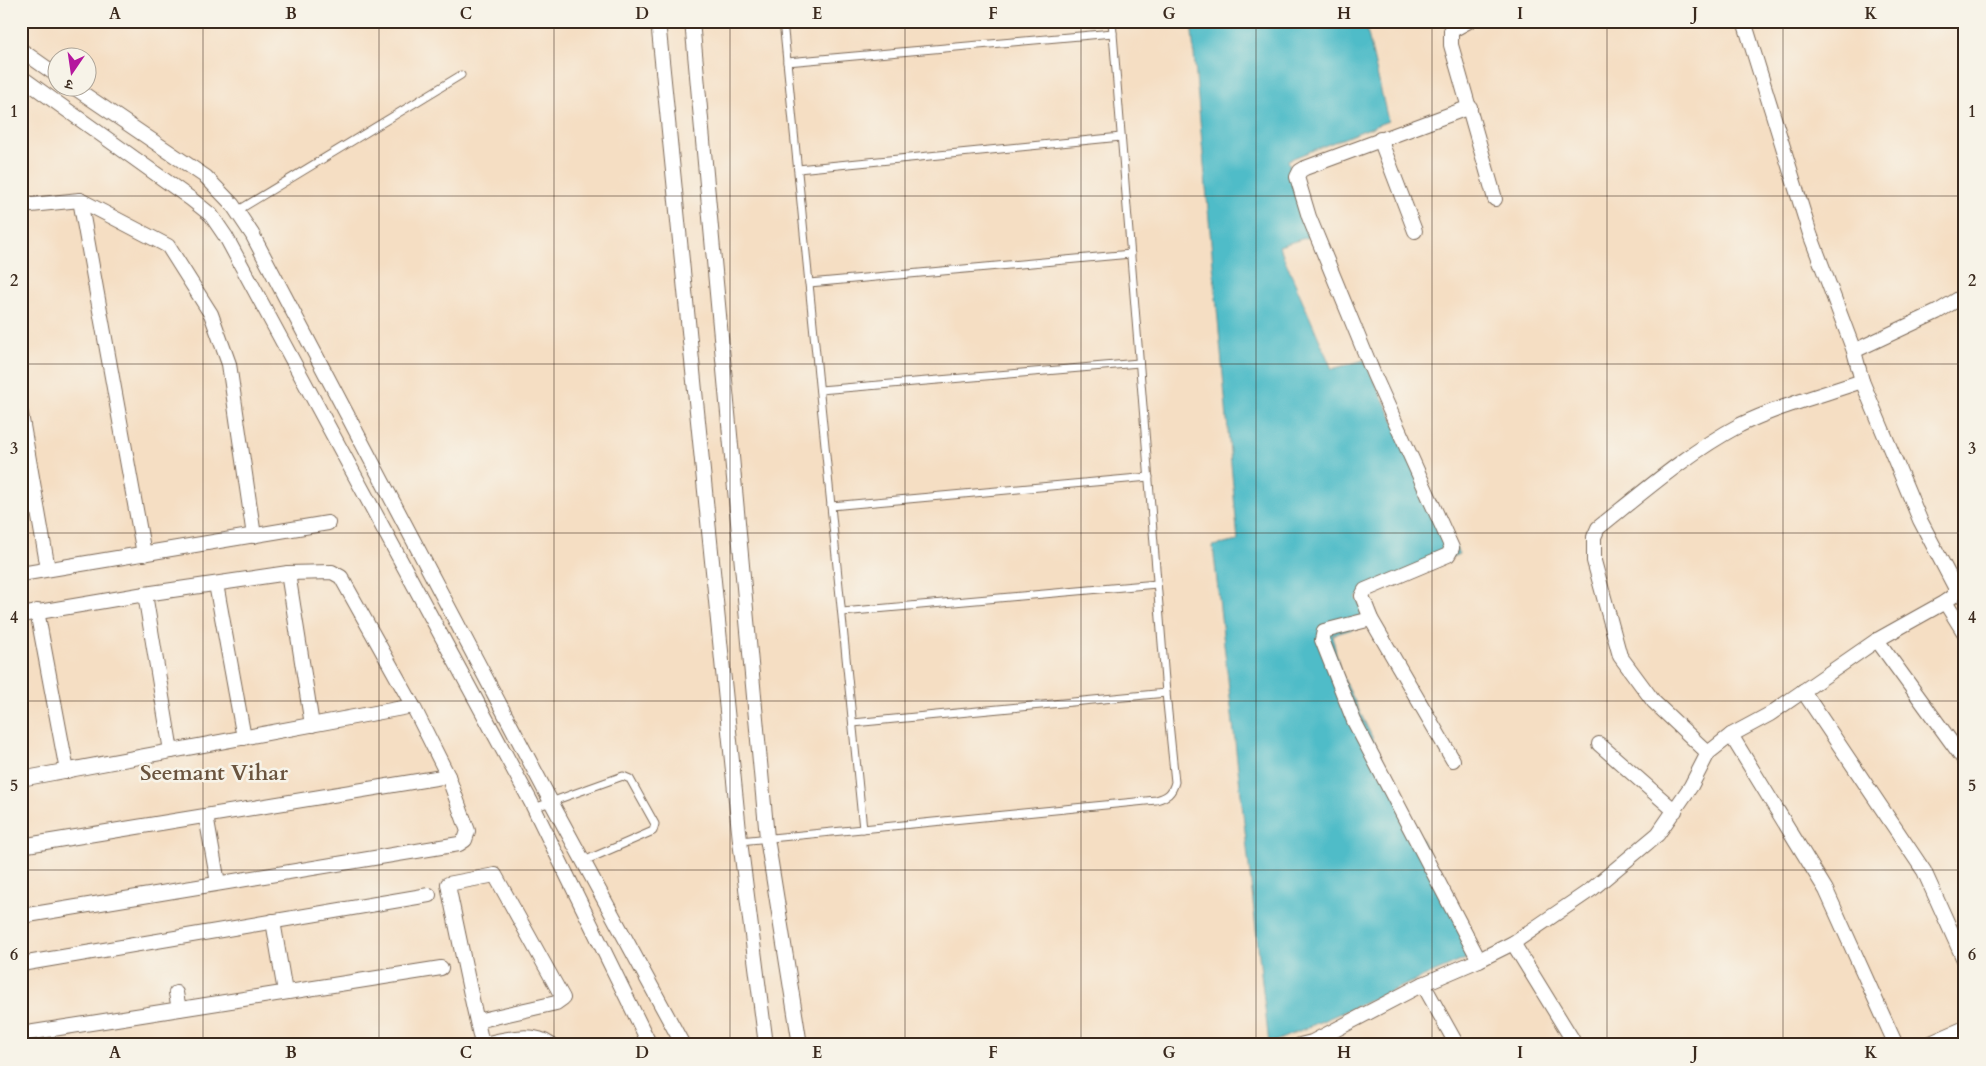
<svg xmlns="http://www.w3.org/2000/svg" width="1986" height="1066" font-family="Cardo,'Noto Serif Devanagari',serif">
	<style>
		.water { fill: #4fbcc8; stroke: #457373 }
		.lines { fill: none; stroke-linecap: round; stroke-linejoin: round }
		.lane-casing { stroke: #7c6958; stroke-width: 9 }
		.street-casing { stroke: #7c6958; stroke-width: 16 }
		.lane { stroke: #fff; stroke-width: 7 }
		.street { stroke: #fff; stroke-width: 14 }
		.grid { fill: none; stroke: #3b2a1e; stroke-width: 1; stroke-opacity: 0.55 }
		.labels { text-anchor: middle; dominant-baseline: central; stroke-width: 5; stroke-linejoin: round; paint-order: stroke }
		.neighbourhood-label { font-size: 22px; font-weight: bold; fill: #6a543e; stroke: #f7f3e8 }
		.neatline { fill: none; stroke: #3b2a1e; stroke-width: 2 }
		.grid-label { font-size: 16px; text-anchor: middle; font-weight: bold; fill: #3b2a1e }
	</style>
	<rect width="100%" height="100%" fill="#f7f3e8"/>
	<filter id="ink" filterUnits="userSpaceOnUse"><feTurbulence type="fractalNoise" baseFrequency=".02" numOctaves="2"/><feDisplacementMap in="SourceGraphic" scale="10" xChannelSelector="R" yChannelSelector="G"/><feConvolveMatrix kernelMatrix="1 2 1 2 8 2 1 2 1" color-interpolation-filters="sRGB"/></filter>
	<filter id="wash" filterUnits="userSpaceOnUse"><feTurbulence type="fractalNoise" baseFrequency=".0096" numOctaves="4" result="noise"/><feDisplacementMap in="SourceGraphic" scale="20" xChannelSelector="R" yChannelSelector="G"/><feGaussianBlur stdDeviation="1.12" result="paint"/><feColorMatrix in="noise" values="0 0 0 0 0 0 0 0 0 0 0 0 0 0 0 0 0 1.4 0 .05"/><feComposite in="paint" operator="in"/></filter>
	<g filter="url(#wash)">
		<rect width="100%" height="100%" fill="#f5dec3"/>
		<!-- water -->
		<path class="water" d="M 1191,21 L 1365,21 L 1388,121 L 1288,160 L 1312,236 L 1279,246 L 1332,369 L 1364,360 L 1459,554 L 1356,597 L 1372,623 L 1332,635 L 1340,671 L 1477,954 L 1269,1044 L 1213,546 L 1238,541 Z"/>
	</g>
	<g filter="url(#ink)">
		<g class="lines">
			<defs>
				<g id="lane">
					<path d="M 783,21 L 863,829"/>
					<path d="M 787,62 L 1113,33"/>
					<path d="M 798,169 L 1121,137"/>
					<path d="M 237,211 L 461,75"/>
					<path d="M 809,283 L 1131,254"/>
					<path d="M 820,390 L 1139,363"/>
					<path d="M 831,506 L 1149,477"/>
					<path d="M 842,612 L 1157,584"/>
					<path d="M 853,723 L 1166,693"/>
					<path d="M 534,808 L 623,776 L 630,779 L 655,824 L 653,831 L 584,861"/>
					<path d="M 740,841 L 1156,800 C 1167,797 1172,794 1175,782 L 1166,693 L 1112,21"/>
				</g>
				<g id="street">
					<path d="M 658,21 L 740,841 L 766,1045"/>
					<path d="M 692,21 L 767,838 L 800,1045"/>
					<path d="M 1469,21 L 1451,31 L 1451,45 L 1495,199"/>
					<path d="M 21,50 L 58,76"/>
					<path d="M 21,77 L 191,199 L 211,215 L 226,237 L 531,802 L 650,1045"/>
					<path d="M 75,88 L 206,177 L 232,204 L 252,234 L 549,798 L 683,1045"/>
					<path d="M 1380,139 L 1415,231"/>
					<path d="M 80,200 L 144,554"/>
					<path d="M 21,206 L 80,200 L 168,246 L 211,314 L 229,364 L 254,536"/>
					<path d="M 1854,351 L 1937,312 L 1965,295"/>
					<path d="M 21,414 L 48,569"/>
					<path d="M 288,573 L 312,725"/>
					<path d="M 21,574 L 328,523"/>
					<path d="M 216,584 L 244,738"/>
					<path d="M 145,594 L 171,751"/>
					<path d="M 1945,602 L 1965,634"/>
					<path d="M 37,611 L 67,771"/>
					<path d="M 21,615 L 145,594 L 288,573 L 332,572 L 341,577 L 413,706 L 448,776 L 468,831 L 465,840 L 459,844 L 28,915 L 21,912"/>
					<path d="M 1371,619 L 1324,631 L 1322,640 L 1354,721 L 1479,960"/>
					<path d="M 1877,640 L 1965,761"/>
					<path d="M 1803,691 L 1924,871 L 1965,962"/>
					<path d="M 1731,735 L 1826,890 L 1896,1045"/>
					<path d="M 1599,744 L 1675,811"/>
					<path d="M 1708,753 L 1654,702 L 1620,656 L 1594,561 L 1594,537 L 1598,528 C 1643,492 1689,452 1740,425 C 1779,406 1822,395 1862,381"/>
					<path d="M 1453,760 L 1371,619 L 1362,596 L 1365,590 L 1448,555 L 1452,548 L 1374,375 L 1309,217 L 1297,177 L 1300,171 L 1305,168 L 1470,107"/>
					<path d="M 21,779 L 413,706"/>
					<path d="M 206,816 L 218,883"/>
					<path d="M 21,846 L 448,776"/>
					<path d="M 273,921 L 285,992"/>
					<path d="M 1513,943 L 1572,1039"/>
					<path d="M 21,964 L 429,895"/>
					<path d="M 1423,984 L 1457,1045"/>
					<path d="M 176,993 L 179,1009"/>
					<path d="M 477,1021 L 556,1003 L 563,998 L 495,875 L 448,884 L 450,895 L 473,1004 L 482,1044"/>
					<path d="M 21,1034 L 441,968"/>
					<path d="M 479,1045 C 501,1041 531,1030 551,1045"/>
					<path d="M 1300,1045 L 1312,1042 L 1423,984 L 1479,960 L 1513,943 L 1592,889 L 1658,834 L 1691,786 L 1708,753 L 1731,735 L 1770,714 L 1877,640 L 1945,602 L 1953,596 L 1956,589 L 1920,520 L 1862,381 L 1854,351 L 1810,234 L 1744,21"/>
					<path d="M 1926,1045 L 1965,1028"/>
				</g>
			</defs>
			<!-- lane casing -->
			<use href="#lane" class="lane-casing"/>
			<!-- street casing -->
			<use href="#street" class="street-casing"/>
			<!-- lane -->
			<use href="#lane" class="lane"/>
			<!-- street -->
			<use href="#street" class="street"/>
		</g>
	</g>
	<!-- grid -->
	<path class="grid" d="M 203,21 L 203,1045M 379,21 L 379,1045M 554,21 L 554,1045M 730,21 L 730,1045M 905,21 L 905,1045M 1081,21 L 1081,1045M 1256,21 L 1256,1045M 1432,21 L 1432,1045M 1607,21 L 1607,1045M 1783,21 L 1783,1045M 21,196 L 1965,196M 21,364 L 1965,364M 21,533 L 1965,533M 21,701 L 1965,701M 21,870 L 1965,870"/>
	<g class="labels">
		<!-- neighbourhood labels -->
		<g class="neighbourhood-label">
			<text x="214" y="773">Seemant Vihar</text>
		</g>
	</g>
	<!-- margin -->
	<rect width="1986" height="1066" fill="none" stroke="#f7f3e8" stroke-width="55"/>
	<!-- north arrow -->
	<g transform="translate(72 72) rotate(193)"><circle r="24" fill="#f7f3e8" stroke="#aca397"/>
	<path d="M0-4L9 19L0 12L-9 19Z" fill="#b5179e"/>
	<text y="-8" font-size="14" font-weight="bold" text-anchor="middle" fill="#3b2a1e">उ</text>
	</g>
	<rect x="28" y="28" width="1930" height="1010" class="neatline"/>
	<g class="grid-label">
		<text x="115" y="19">A</text>
		<text x="291" y="19">B</text>
		<text x="466" y="19">C</text>
		<text x="642" y="19">D</text>
		<text x="817" y="19">E</text>
		<text x="993" y="19">F</text>
		<text x="1169" y="19">G</text>
		<text x="1344" y="19">H</text>
		<text x="1520" y="19">I</text>
		<text x="1695" y="19">J</text>
		<text x="1871" y="19">K</text>
		<text x="14" y="117">1</text>
		<text x="1972" y="117">1</text>
		<text x="14" y="286">2</text>
		<text x="1972" y="286">2</text>
		<text x="14" y="454">3</text>
		<text x="1972" y="454">3</text>
		<text x="14" y="623">4</text>
		<text x="1972" y="623">4</text>
		<text x="14" y="791">5</text>
		<text x="1972" y="791">5</text>
		<text x="14" y="960">6</text>
		<text x="1972" y="960">6</text>
		<text x="115" y="1058">A</text>
		<text x="291" y="1058">B</text>
		<text x="466" y="1058">C</text>
		<text x="642" y="1058">D</text>
		<text x="817" y="1058">E</text>
		<text x="993" y="1058">F</text>
		<text x="1169" y="1058">G</text>
		<text x="1344" y="1058">H</text>
		<text x="1520" y="1058">I</text>
		<text x="1695" y="1058">J</text>
		<text x="1871" y="1058">K</text>
	</g>
</svg>
